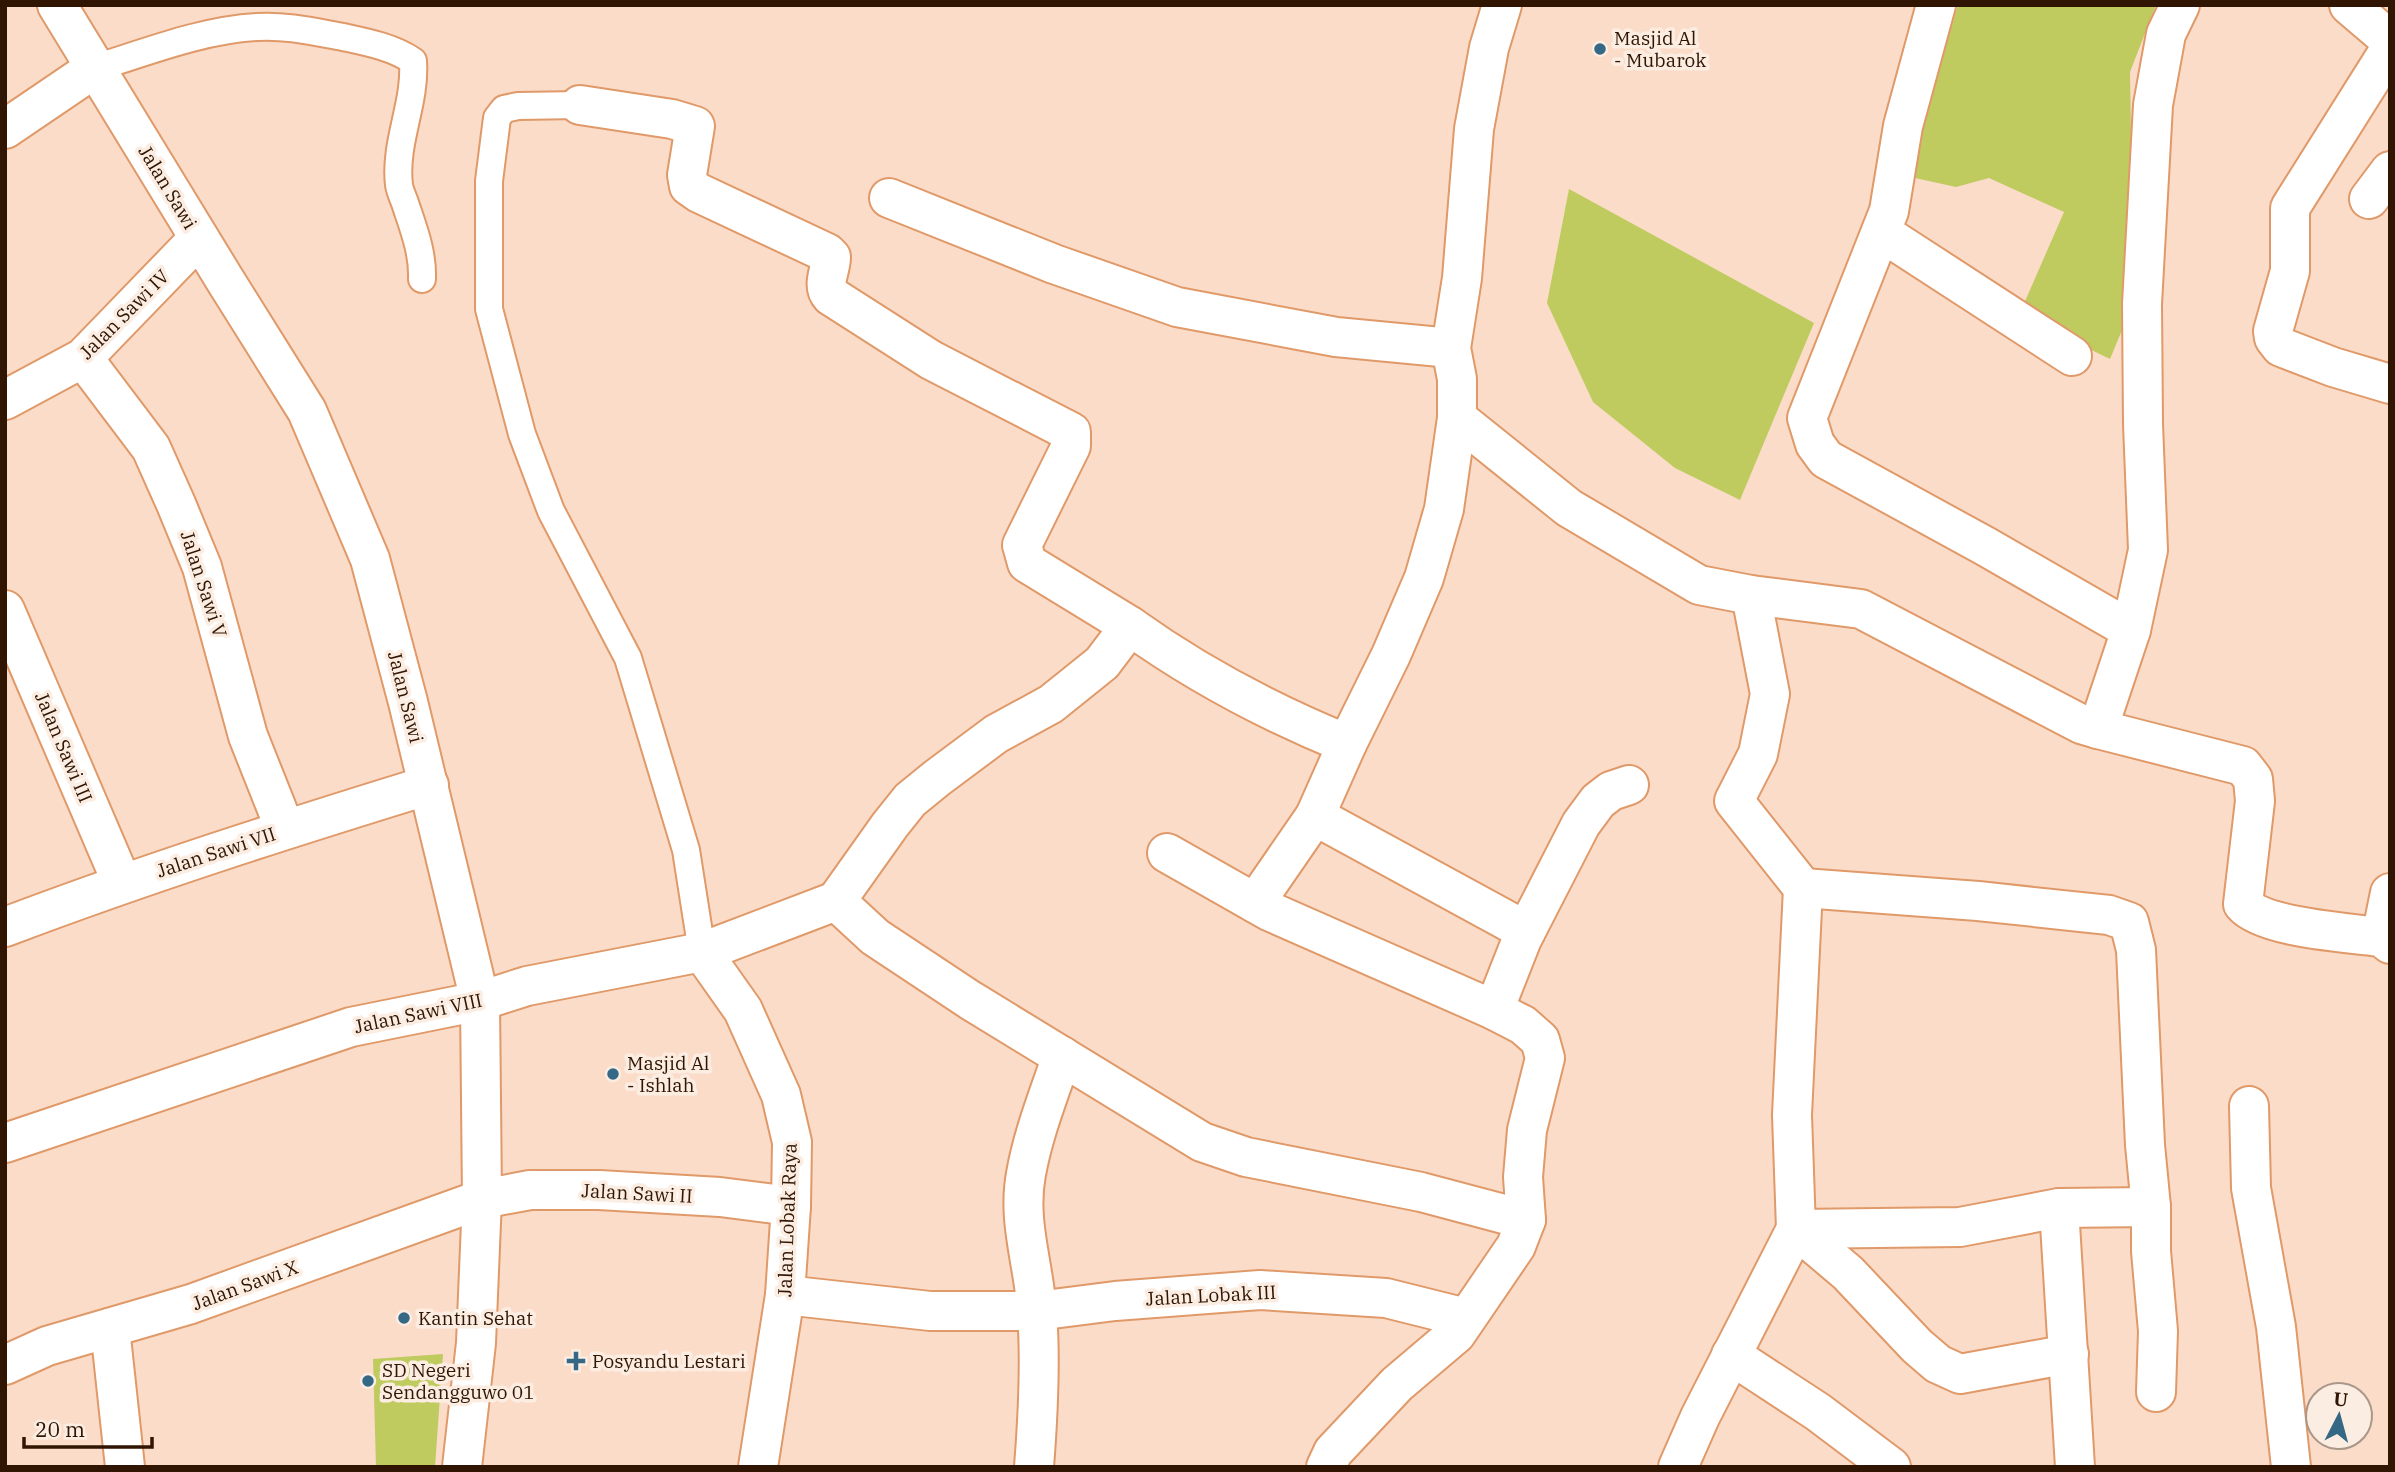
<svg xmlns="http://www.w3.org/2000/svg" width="2395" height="1472" font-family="'IBM Plex Serif',serif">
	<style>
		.green { fill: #bfcb5f }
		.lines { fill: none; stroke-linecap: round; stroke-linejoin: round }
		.service-casing { stroke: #e09968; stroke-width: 30 }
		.minor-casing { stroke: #e09968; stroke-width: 42 }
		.service { stroke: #fff; stroke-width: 26 }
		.minor { stroke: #fff; stroke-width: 38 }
		.poi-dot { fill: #346885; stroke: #fcede3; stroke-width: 2.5 }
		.labels { text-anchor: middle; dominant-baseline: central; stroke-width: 7; stroke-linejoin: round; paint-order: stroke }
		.poi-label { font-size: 19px; fill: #301502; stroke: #fcede3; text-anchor: start }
		.street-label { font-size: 19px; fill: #301502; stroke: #fcede3 }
	</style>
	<rect width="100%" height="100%" fill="#fbdcc9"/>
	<!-- green -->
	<g class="green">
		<path d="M 1958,5 L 2156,5 L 2130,72 L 2132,201 L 2125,323 L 2110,359 L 2019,315 L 2064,212 L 1989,178 L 1956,187 L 1906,176 Z"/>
		<path d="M 1569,189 L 1814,323 L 1740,500 L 1675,468 L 1593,402 L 1547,303 Z"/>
		<path d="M 443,1354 L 435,1467 L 376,1467 L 373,1359 Z"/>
	</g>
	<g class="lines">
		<defs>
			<g id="service">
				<path d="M 95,68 C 147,52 202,30 257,27 C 285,25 315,32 343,37 C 366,42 393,47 413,61 C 416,104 394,142 399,185 C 400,192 404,199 406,206 C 414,230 423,253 422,279"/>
				<path d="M 580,105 L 518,106 L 504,109 L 497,118 L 489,181 L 489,309 L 522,434 L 551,511 L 628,658 L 686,850 L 702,952"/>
			</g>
			<g id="minor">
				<path d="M 57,5 L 225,280 L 307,411 L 370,559 L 408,702 L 480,1001 L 482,1199 L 476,1343 L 462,1467"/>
				<path d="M 1502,5 L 1489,48 L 1474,129 L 1462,278 L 1451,348 L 1457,379 L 1457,418 L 1444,509 L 1424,578 L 1391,655 L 1347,744 L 1315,816 L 1526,931"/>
				<path d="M 2349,5 L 2390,40"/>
				<path d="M 2390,49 L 2290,208 L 2290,271 L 2273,331 L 2274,338 L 2281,347 L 2333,367 L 2390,384"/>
				<path d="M 580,105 L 672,119 L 695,126 L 687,175 L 689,186 L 699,193 L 827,253 L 831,257 C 831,270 821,285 831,296 L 931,360 L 1071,432 L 1071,446 L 1022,545 L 1027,563 L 1130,626"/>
				<path d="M 5,129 L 95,68"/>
				<path d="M 889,198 L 1054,264 L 1177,307 L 1336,337 L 1451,348"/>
				<path d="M 2369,199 L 2390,171"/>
				<path d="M 1881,232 L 2072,356"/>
				<path d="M 83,358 L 151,448 L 176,504 L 202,567 L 248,736 L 285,829"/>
				<path d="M 5,400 L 83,358 L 199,238"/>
				<path d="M 1457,418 L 1569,508 L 1699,585 L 1751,595 L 1861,609 L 2081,724 L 2098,729 L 2131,630 L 1985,546 L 1826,459 L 1815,444 L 1807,418 L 1889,211 L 1903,126 L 1936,5"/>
				<path d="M 1751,595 L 1770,694 L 1758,754 L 1734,801 L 1803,888 L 1792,1115 L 1796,1229 L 1848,1273 L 1917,1346 L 1938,1364 L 1960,1374 L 2069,1354"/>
				<path d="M 5,610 L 122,883"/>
				<path d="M 2131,630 L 2148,550 L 2143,424 L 2142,304 L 2153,105 L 2166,34 L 2180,5"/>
				<path d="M 2098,729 L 2243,766 L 2253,779 L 2255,801 L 2243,904 C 2263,928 2349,933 2381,937 L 2390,944"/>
				<path d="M 1167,853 L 1269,911 L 1494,1010 L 1522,939 L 1581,824 L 1598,801 L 1611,791 L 1629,785"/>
				<path d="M 1803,888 L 1978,901 L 2109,915 L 2129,922 L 2136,950 L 2145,1145 L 2151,1207 L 2059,1208"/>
				<path d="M 836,901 L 875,937 L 970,1000 L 1202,1142 L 1246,1157 L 1421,1192 L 1526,1220"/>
				<path d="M 836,901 L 890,825 L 910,800 L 937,778 L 996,734 L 1051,704 L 1102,663 L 1130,626 C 1197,674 1271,713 1347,744"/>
				<path d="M 1255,903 L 1315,816"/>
				<path d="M 5,927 C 145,874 286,829 429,785"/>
				<path d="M 2381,937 L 2390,893"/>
				<path d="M 702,952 L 743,1010 L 781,1095 L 792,1142 L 791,1206 L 785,1295 L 758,1467"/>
				<path d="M 2249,1106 L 2251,1188 L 2276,1327 L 2291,1467"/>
				<path d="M 5,1143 L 351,1027 L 480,1001 L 527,986 L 702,952 L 836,901"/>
				<path d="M 2151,1207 L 2151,1251 L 2158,1331 L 2156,1392"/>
				<path d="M 785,1295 L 930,1311 L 1037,1311 L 1115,1301 L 1260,1290 L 1386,1298 L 1466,1318"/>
				<path d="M 110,1328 L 125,1467"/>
				<path d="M 1731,1355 L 1818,1412 L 1891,1467"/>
				<path d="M 5,1365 L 47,1346 L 191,1304 L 482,1199 L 530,1190 L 599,1190 L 720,1197 L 791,1206"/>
				<path d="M 1034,1467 C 1038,1416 1041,1363 1037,1312 C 1034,1265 1017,1221 1026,1174 C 1033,1134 1049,1094 1062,1056"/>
				<path d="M 1326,1467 L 1333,1452 L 1397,1384 L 1456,1334 L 1516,1246 L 1526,1220 L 1523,1177 L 1527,1130 L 1545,1058 L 1540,1040 L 1523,1025 L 1494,1010"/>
				<path d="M 1678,1467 L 1700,1417 L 1796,1229 L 1960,1227 L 2059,1208 L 2075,1467"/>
			</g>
		</defs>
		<!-- service casing -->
		<use href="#service" class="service-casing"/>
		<!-- minor casing -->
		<use href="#minor" class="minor-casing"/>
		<!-- service -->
		<use href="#service" class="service"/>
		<!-- minor -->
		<use href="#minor" class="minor"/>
	</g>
	<!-- markers -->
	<g class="poi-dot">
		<circle cx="1600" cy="49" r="7"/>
		<circle cx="613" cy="1074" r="7"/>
		<circle cx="404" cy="1318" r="7"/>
		<path d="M572.5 1350.5h7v7h7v7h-7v7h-7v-7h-7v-7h7z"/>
		<circle cx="368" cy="1381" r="7"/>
	</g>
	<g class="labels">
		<!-- poi labels -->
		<g class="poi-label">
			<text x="1614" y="38">Masjid Al<tspan x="1614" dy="22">- Mubarok</tspan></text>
			<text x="627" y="1063">Masjid Al<tspan x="627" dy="22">- Ishlah</tspan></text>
			<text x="418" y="1318">Kantin Sehat</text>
			<text x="592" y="1361">Posyandu Lestari</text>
			<text x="382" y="1370">SD Negeri<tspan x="382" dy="22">Sendangguwo 01</tspan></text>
		</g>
		<!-- street labels -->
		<g class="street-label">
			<text transform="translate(168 187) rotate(59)">Jalan Sawi</text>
			<text transform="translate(124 314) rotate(-45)">Jalan Sawi IV</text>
			<text transform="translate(204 584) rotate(72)">Jalan Sawi V</text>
			<text transform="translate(406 697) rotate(76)">Jalan Sawi</text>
			<text transform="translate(64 747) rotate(67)">Jalan Sawi III</text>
			<text transform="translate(216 852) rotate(-18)">Jalan Sawi VII</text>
			<text transform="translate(418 1013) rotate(-12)">Jalan Sawi VIII</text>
			<text transform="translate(637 1193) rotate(3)">Jalan Sawi II</text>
			<text transform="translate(787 1220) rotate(-88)">Jalan Lobak Raya</text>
			<text transform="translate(245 1285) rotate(-20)">Jalan Sawi X</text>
			<text transform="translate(1211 1295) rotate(-3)">Jalan Lobak III</text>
		</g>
	</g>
	<!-- border -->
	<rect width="2395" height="1472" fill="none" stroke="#301502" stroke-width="14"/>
	<!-- north arrow -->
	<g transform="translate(2339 1416) rotate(6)"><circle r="33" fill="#fcede3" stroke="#aa9789" stroke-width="2"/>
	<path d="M0-5L12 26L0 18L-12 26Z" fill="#346885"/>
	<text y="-10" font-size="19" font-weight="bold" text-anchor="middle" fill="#301502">U</text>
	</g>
	<!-- scale -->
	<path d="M24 1437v10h128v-10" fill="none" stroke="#301502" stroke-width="3.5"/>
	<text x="35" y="1437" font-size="21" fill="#301502" stroke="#fcede3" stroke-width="5" paint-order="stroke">20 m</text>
</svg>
